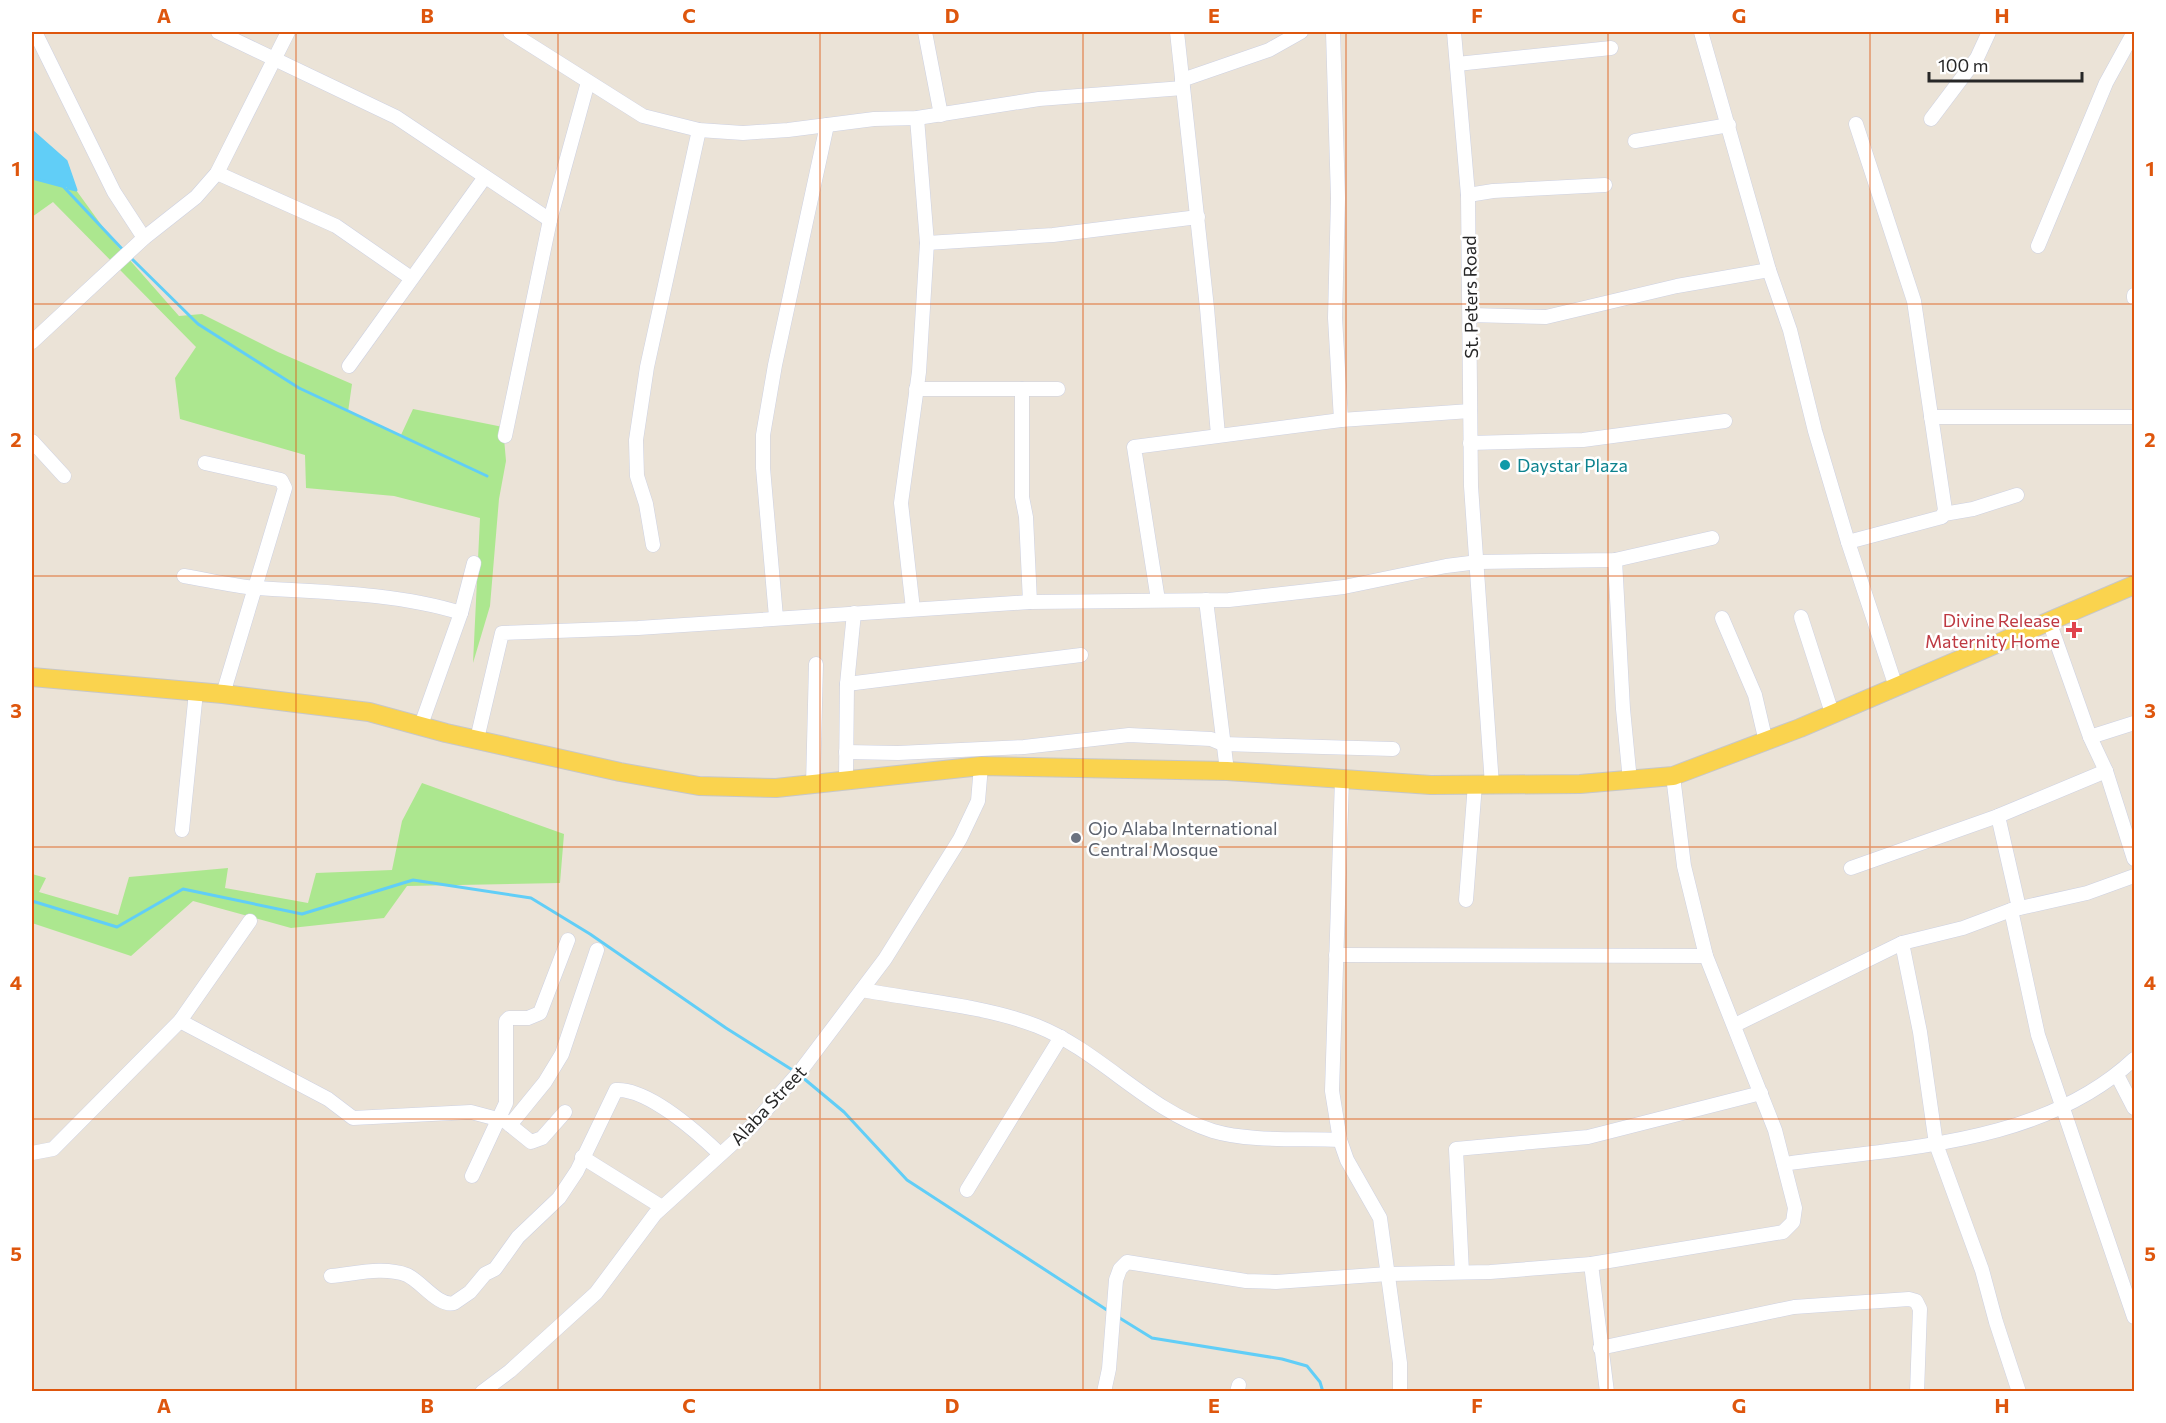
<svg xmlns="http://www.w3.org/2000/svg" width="2166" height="1423" font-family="Commissioner,sans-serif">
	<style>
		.green { fill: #ace78f }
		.water { fill: #61cef7 }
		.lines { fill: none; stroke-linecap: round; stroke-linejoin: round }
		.stream { stroke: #61cef7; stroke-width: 3 }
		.minor-casing { stroke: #cdd1e2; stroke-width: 15 }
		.major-casing { stroke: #c7c7c7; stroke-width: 20 }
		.minor { stroke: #fff; stroke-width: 14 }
		.major { stroke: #fad34e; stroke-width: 18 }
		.grid { fill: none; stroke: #de560d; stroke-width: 1.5; stroke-opacity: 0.55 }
		.culture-dot { fill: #0f9aa8; stroke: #fff; stroke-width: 2 }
		.health-dot { fill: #e0444e; stroke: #fff; stroke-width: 2 }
		.worship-dot { fill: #6b7280; stroke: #fff; stroke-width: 2 }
		.labels { text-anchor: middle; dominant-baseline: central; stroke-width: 5; stroke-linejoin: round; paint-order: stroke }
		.street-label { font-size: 18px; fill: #272727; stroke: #fff }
		.culture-label { font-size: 18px; fill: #0d838f; stroke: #fff; text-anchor: start }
		.health-label { font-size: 18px; fill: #be3a42; stroke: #fff; text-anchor: end }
		.worship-label { font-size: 18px; fill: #5b616d; stroke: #fff; text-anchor: start }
		.neatline { fill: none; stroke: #de560d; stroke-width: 2 }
		.grid-label { font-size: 20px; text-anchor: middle; font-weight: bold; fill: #de560d }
	</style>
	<rect width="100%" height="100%" fill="#ebe3d7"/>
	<!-- green -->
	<g class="green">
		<path d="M 32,178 L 76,190 L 113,241 L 179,316 L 202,314 L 278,352 L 352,384 L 348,412 L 401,435 L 413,409 L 503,427 L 506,461 L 499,499 L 490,606 L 473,663 L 480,518 L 394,496 L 306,488 L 305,455 L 180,419 L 175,378 L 196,347 L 53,202 L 32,217 Z"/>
		<path d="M 422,783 L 564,834 L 560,883 L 407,886 L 384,918 L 291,928 L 193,901 L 131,956 L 32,923 L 32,874 L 46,878 L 39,892 L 118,915 L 129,877 L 228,868 L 225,888 L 308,903 L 316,873 L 392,870 L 402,821 Z"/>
	</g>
	<!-- water -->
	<path class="water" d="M 32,131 L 66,161 L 76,190 L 32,178 Z"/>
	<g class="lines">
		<!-- stream -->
		<g class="stream">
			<path d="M 32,131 L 66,161 L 76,190 L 68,188"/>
			<path d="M 32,178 L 62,186"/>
			<path d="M 61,184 L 124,251"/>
			<path d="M 131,258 L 198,324 L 299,388 L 487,476"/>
			<path d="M 32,901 L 117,927 L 183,889 L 302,914 L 413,880 L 531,898 L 590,934 L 726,1028 L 794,1071"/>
			<path d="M 802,1077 L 844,1112 L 907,1180 L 1110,1312"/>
			<path d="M 1118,1317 L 1152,1338 L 1282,1359 L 1307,1366 L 1320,1382 L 1323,1392"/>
		</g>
		<defs>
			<g id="minor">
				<path d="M 35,32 L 114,192 L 144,238"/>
				<path d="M 218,32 L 396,117 L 550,220"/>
				<path d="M 510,32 L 643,116 L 699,130 L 743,133 L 788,130 L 874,119 L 917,118 L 1039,99 L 1183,88"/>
				<path d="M 925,32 L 941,115"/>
				<path d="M 1177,32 L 1207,308 L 1218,435"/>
				<path d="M 1333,32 L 1338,198 L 1335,318 L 1341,420"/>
				<path d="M 1454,32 L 1468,195 L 1471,486 L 1492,785"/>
				<path d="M 1701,32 L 1769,270 L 1790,330 L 1815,431 L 1848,542 L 1896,687"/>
				<path d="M 1457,64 L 1611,48"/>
				<path d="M 1182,80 L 1269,50 L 1301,32"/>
				<path d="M 1931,119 L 1977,58 L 1989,32"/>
				<path d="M 1635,141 L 1729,125"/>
				<path d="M 217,173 L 336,226 L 411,278"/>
				<path d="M 1468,195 L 1493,191 L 1605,185"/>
				<path d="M 927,243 L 1053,235 L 1198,217"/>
				<path d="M 2038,246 L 2106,83 L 2134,32"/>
				<path d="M 2134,295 L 2134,298"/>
				<path d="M 1470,315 L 1546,317 L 1677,286 L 1769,270"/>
				<path d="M 32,342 L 144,238 L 196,197 L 217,173 L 288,32"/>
				<path d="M 349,366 L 485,177"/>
				<path d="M 916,389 L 1058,389"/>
				<path d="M 1022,389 L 1022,497 L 1026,517 L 1030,602"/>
				<path d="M 1931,417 L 2134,417"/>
				<path d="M 505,436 L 550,220 L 588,82"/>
				<path d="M 32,441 L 64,476"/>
				<path d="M 1470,443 L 1583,440 L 1725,421"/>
				<path d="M 205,463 L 281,480 L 285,488 L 223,694"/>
				<path d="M 1944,514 L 1973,509 L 2017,495"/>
				<path d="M 1848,542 L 1942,517 L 1945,510 L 1914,301 L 1856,124"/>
				<path d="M 653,545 L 646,504 L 637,476 L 636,440 L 647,367 L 699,130"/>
				<path d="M 1615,560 L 1623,709 L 1630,781"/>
				<path d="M 184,576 C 208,580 232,586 256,588 C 322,592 398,593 461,613"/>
				<path d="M 1158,600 L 1134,447 L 1341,420 L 1470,411"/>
				<path d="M 1206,600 L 1227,771"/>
				<path d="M 913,609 L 901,503 L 919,372 L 927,243 L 917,118"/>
				<path d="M 776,617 L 763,468 L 763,435 L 775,365 L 827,125"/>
				<path d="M 1801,617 L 1832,713"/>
				<path d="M 1722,618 L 1755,695 L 1766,742"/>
				<path d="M 2049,621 L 2090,737 L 2106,771 L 2134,859"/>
				<path d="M 847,684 L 1081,655"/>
				<path d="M 421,725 L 461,613 L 474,563"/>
				<path d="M 2090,737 L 2134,723"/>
				<path d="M 477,739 L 502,633 L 638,628 L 1030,602 L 1229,600 L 1344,587 L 1446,566 L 1478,562 L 1615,560 L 1712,538"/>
				<path d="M 846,752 L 898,753 L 1024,747 L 1129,735 L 1211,739 L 1223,744 L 1393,749"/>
				<path d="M 1342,779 L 1332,1091 L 1340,1140 L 1347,1160 L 1380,1218 L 1400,1363 L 1400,1392"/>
				<path d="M 846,780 L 847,684 L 854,613"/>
				<path d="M 813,785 L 816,664"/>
				<path d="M 1998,816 L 2019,908"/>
				<path d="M 182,830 L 196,692"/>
				<path d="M 1851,868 L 1998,816 L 2106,771"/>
				<path d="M 1466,900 L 1475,784"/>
				<path d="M 2011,910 L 2038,1035 L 2134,1317"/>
				<path d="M 1902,943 L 1920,1032 L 1936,1144 L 1982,1270 L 1996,1322 L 2019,1392"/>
				<path d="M 1336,955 L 1706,956"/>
				<path d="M 862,990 C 916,1000 986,1006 1037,1026 C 1100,1051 1147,1110 1213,1131 C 1250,1142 1301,1138 1340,1140"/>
				<path d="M 180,1021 L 328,1099 L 353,1118 L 471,1112 L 505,1121 L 531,1142 L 542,1138 L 565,1112"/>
				<path d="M 1735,1025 L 1902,943 L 1963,928 L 2011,910 L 2087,893 L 2134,876"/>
				<path d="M 2117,1075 L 2134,1108"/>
				<path d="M 510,1125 L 545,1082 L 562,1054 L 597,950"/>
				<path d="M 32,1153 L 53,1149 L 180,1021 L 250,921"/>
				<path d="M 582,1157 L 662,1207"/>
				<path d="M 1784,1164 C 1902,1147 2042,1145 2134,1059"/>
				<path d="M 472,1176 L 506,1103 L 506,1021 L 509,1018 L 528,1018 L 540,1013 L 568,940"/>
				<path d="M 967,1190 L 1061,1037"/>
				<path d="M 1591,1264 L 1607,1392"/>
				<path d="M 1462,1272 L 1456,1149 L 1588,1137 L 1761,1093"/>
				<path d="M 331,1276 C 355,1274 383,1266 407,1275 C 421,1281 438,1307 454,1303 L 470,1292 L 485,1274 L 495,1269 L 518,1237 L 559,1198 L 577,1171 L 616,1090 C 648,1088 698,1133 720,1154"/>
				<path d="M 1600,1348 L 1794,1307 L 1909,1299 L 1916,1301 L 1920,1309 L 1917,1392"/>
				<path d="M 482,1392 L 510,1371 L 596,1293 L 655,1214 L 753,1125 L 802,1069 L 885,959 L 960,839 L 978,801 L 981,766"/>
				<path d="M 1104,1392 L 1109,1369 L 1116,1280 L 1120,1269 L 1127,1262 L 1246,1281 L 1276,1282 L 1388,1274 L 1490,1272 L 1591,1264 L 1783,1232 L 1793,1222 L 1795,1208 L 1775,1130 L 1706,956 L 1684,866 L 1673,776"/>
				<path d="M 1237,1392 L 1239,1385"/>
			</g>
			<path id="major" d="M 32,677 L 223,694 L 369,712 L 446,733 L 620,772 L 699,786 L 776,788 L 981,766 L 1227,771 L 1431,785 L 1580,784 L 1673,776 L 1800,728 L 2134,585"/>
		</defs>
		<!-- minor casing -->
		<use href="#minor" class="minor-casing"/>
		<!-- major casing -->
		<use href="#major" class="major-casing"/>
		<!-- minor -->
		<use href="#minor" class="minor"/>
		<!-- major -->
		<use href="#major" class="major"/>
	</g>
	<!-- grid -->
	<path class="grid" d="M 296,32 L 296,1392M 558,32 L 558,1392M 820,32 L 820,1392M 1083,32 L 1083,1392M 1346,32 L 1346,1392M 1608,32 L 1608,1392M 1870,32 L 1870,1392M 32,304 L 2134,304M 32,576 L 2134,576M 32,847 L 2134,847M 32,1119 L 2134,1119"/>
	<!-- markers -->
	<circle class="culture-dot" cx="1505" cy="465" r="6"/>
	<path class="health-dot" d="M2071 621h6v6h6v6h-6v6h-6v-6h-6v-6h6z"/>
	<circle class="worship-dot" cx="1076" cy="838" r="6"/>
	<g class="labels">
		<!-- street labels -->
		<g class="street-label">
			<text transform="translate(1470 297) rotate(-91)">St. Peters Road</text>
			<text transform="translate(768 1105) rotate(-47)">Alaba Street</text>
		</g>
		<!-- culture labels -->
		<g class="culture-label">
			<text x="1517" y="465">Daystar Plaza</text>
		</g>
		<!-- health labels -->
		<g class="health-label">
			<text x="2060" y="620">Divine Release<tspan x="2060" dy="21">Maternity Home</tspan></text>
		</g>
		<!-- worship labels -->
		<g class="worship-label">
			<text x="1088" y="828">Ojo Alaba International<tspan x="1088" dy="21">Central Mosque</tspan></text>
		</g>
	</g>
	<!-- border -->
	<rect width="2166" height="1423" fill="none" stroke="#ffffff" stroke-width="66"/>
	<!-- scale -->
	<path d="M1929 72v9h153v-9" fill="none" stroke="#272727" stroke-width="3"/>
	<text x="1938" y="72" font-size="18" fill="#272727" stroke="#ffffff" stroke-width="4.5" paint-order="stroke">100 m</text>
	<rect x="33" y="33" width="2100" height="1357" class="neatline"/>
	<g class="grid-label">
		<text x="164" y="23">A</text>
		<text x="427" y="23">B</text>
		<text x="689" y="23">C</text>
		<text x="952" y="23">D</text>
		<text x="1214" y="23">E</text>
		<text x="1477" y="23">F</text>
		<text x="1739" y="23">G</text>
		<text x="2002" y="23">H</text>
		<text x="16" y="176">1</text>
		<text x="2150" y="176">1</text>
		<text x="16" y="447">2</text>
		<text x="2150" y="447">2</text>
		<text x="16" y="718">3</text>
		<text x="2150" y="718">3</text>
		<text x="16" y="990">4</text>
		<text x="2150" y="990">4</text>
		<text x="16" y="1261">5</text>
		<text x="2150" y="1261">5</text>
		<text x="164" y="1413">A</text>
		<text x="427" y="1413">B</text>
		<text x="689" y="1413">C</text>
		<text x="952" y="1413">D</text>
		<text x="1214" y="1413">E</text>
		<text x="1477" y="1413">F</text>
		<text x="1739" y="1413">G</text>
		<text x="2002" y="1413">H</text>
	</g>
</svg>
